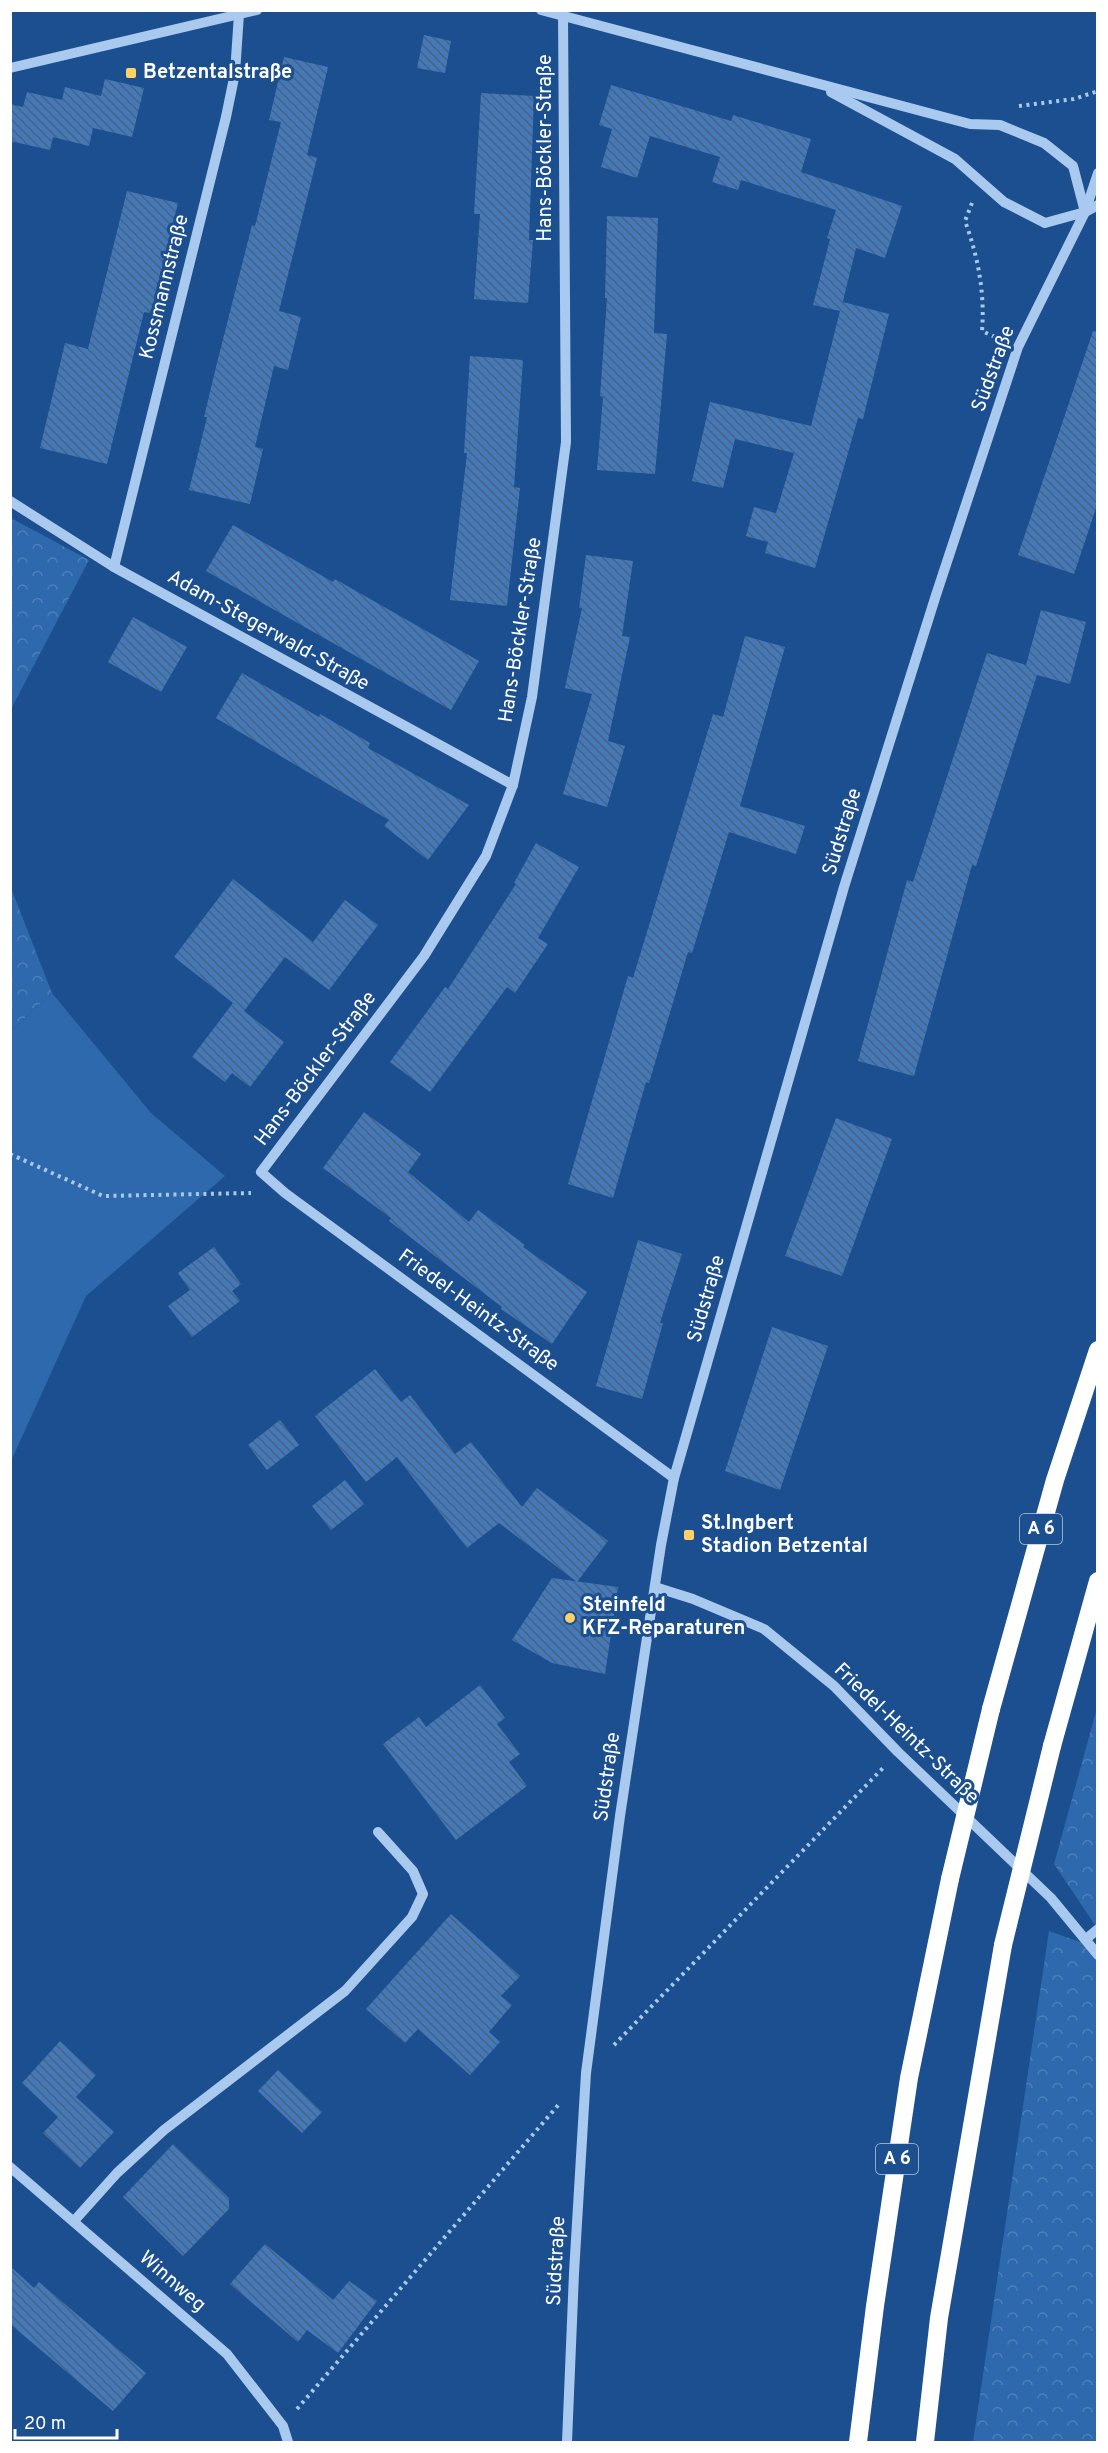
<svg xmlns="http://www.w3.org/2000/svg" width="1108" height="2453" font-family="Overpass,sans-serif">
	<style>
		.green { fill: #2e69ad }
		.forest { fill: url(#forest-crowns) }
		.building { fill: url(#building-back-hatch) }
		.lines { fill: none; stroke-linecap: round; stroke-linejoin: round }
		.path { stroke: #a9c9ee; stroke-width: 4; stroke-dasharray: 3 4.5; stroke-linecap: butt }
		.minor { stroke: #a9c9ee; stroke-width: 10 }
		.highway { stroke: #fff; stroke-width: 18 }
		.highway-bridge { stroke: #fff; stroke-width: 18 }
		.poi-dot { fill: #ffd166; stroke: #1b4f8f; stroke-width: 2 }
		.labels { text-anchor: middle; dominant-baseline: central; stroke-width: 6; stroke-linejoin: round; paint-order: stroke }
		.shield { fill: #1b4f8f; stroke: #bbcadd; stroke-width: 1.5 }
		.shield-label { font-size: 18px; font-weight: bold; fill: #fff }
		.poi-label { font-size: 20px; font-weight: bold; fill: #fff; stroke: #1b4f8f; text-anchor: start }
		.street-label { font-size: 20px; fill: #fff; stroke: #1b4f8f }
	</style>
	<defs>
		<pattern id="forest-crowns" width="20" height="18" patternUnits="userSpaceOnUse" patternTransform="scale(1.5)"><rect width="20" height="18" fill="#2e69ad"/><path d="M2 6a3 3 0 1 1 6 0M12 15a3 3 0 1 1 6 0" fill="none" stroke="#4d80b9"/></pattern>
		<pattern id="building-back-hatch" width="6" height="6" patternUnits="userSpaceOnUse" patternTransform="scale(1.5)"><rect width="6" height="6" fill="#4478b7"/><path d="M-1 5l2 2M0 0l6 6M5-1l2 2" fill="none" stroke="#486282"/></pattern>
	</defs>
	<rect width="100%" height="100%" fill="#1b4f8f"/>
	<!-- green -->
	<path class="green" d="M 52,993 L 151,1113 L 225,1176 L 86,1296 L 11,1461 L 11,1031 Z"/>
	<!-- forest -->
	<g class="forest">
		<path d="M 11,518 L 89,560 L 11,709 Z"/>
		<path d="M 11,888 L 52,993 L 11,1031 L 10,1031 Z"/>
		<path d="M 1097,1708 L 1097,1928 L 1054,1864 Z"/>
		<path d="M 1049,1931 L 1097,1948 L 1097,2442 L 973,2442 Z"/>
	</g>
	<!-- building -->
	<g class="building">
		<path d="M 424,35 L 451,41 L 445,73 L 417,68 Z"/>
		<path d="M 284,57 L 328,67 L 307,155 L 317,158 L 279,311 L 301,317 L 288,370 L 274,366 L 255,447 L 263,449 L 250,504 L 189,490 L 207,417 L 204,417 L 216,367 L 252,225 L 255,226 L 281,122 L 269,120 Z"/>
		<path d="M 105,79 L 144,88 L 132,137 L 93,128 L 89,146 L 53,137 L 50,150 L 10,141 L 10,104 L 23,107 L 27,92 L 62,100 L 65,87 L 101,96 Z"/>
		<path d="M 611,85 L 731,121 L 733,115 L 811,139 L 801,172 L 902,206 L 885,258 L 856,248 L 842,305 L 843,302 L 889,314 L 863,419 L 858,418 L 815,568 L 765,553 L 768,542 L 746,536 L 754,507 L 776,513 L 794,453 L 735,439 L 723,488 L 692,481 L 710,402 L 811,426 L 840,311 L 813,305 L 830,239 L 827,238 L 836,210 L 741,180 L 738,190 L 712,182 L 720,157 L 650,136 L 637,178 L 601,167 L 612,129 L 599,125 Z"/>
		<path d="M 481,93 L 534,96 L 529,240 L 533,240 L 528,303 L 474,299 L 480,214 L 474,214 Z"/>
		<path d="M 127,191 L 178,203 L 151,313 L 144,312 L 107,464 L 40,448 L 65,343 L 88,349 Z"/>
		<path d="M 607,216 L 658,218 L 654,333 L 667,334 L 655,474 L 597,470 L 603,397 L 600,396 L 607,298 L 605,298 Z"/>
		<path d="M 1093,331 L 1098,332 L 1098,502 L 1074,574 L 1018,555 Z"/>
		<path d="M 470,356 L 523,360 L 514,487 L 520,488 L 507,606 L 450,600 L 467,453 L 464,453 Z"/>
		<path d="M 233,525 L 333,582 L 335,579 L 479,661 L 451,710 L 206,571 Z"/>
		<path d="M 586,555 L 633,561 L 622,636 L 630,637 L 608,741 L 625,746 L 607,807 L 563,794 L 592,694 L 565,688 L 582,608 L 579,608 Z"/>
		<path d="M 1041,610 L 1086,622 L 1070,684 L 1037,675 L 976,866 L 972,865 L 914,1076 L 858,1061 L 907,880 L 913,882 L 987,653 L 1026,665 Z"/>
		<path d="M 133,617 L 187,647 L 161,692 L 108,662 Z"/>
		<path d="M 745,636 L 785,647 L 740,806 L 805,826 L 796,854 L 729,832 L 692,953 L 688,952 L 649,1083 L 646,1082 L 613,1198 L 568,1184 L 628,976 L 633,978 L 713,714 L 723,717 Z"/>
		<path d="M 242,673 L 319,717 L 320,714 L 370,743 L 368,748 L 469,805 L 428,860 L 384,826 L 389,820 L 216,718 Z"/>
		<path d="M 536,843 L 579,867 L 538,938 L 548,944 L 515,993 L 507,987 L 430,1092 L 390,1062 L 445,987 L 448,989 L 516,884 L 514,883 Z"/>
		<path d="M 233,879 L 313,942 L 345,900 L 378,925 L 329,990 L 285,957 L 244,1011 L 284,1042 L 250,1087 L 232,1073 L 225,1082 L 192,1057 L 233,1003 L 174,957 Z"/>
		<path d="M 364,1112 L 421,1154 L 408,1172 L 469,1222 L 478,1210 L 525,1245 L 523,1247 L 587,1292 L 552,1344 L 501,1309 L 502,1307 L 389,1221 L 391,1218 L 323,1168 Z"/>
		<path d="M 836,1118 L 892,1139 L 842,1276 L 785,1256 Z"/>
		<path d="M 638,1240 L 682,1254 L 660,1323 L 663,1323 L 642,1399 L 596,1386 Z"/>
		<path d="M 214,1247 L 241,1284 L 232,1291 L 240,1301 L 192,1337 L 168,1306 L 190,1290 L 178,1273 Z"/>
		<path d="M 772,1327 L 828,1346 L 780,1490 L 725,1471 Z"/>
		<path d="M 375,1369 L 401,1402 L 410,1395 L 455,1454 L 471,1442 L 522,1507 L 537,1488 L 608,1541 L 577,1582 L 499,1523 L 467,1548 L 397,1457 L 366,1482 L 315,1416 Z"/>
		<path d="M 280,1420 L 299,1445 L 267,1470 L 248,1445 Z"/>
		<path d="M 345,1480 L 364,1504 L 331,1530 L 312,1506 Z"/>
		<path d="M 552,1578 L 618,1587 L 605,1674 L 552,1663 L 512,1640 Z"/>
		<path d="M 480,1685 L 505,1718 L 497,1724 L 520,1754 L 509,1762 L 527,1786 L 456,1840 L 383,1744 L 419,1717 L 426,1727 Z"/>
		<path d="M 451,1914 L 520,1976 L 501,1996 L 512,2005 L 489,2032 L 500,2042 L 470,2075 L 418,2029 L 405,2043 L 366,2009 Z"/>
		<path d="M 60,2041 L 96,2075 L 76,2097 L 114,2132 L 80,2168 L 43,2133 L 58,2117 L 22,2083 Z"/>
		<path d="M 278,2070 L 322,2112 L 302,2133 L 258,2091 Z"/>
		<path d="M 173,2144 L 229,2198 L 229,2209 L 183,2256 L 123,2197 Z"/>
		<path d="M 265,2244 L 333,2300 L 349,2281 L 377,2301 L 338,2353 L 307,2330 L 298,2342 L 230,2284 Z"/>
		<path d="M 10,2266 L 34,2288 L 39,2282 L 146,2373 L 113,2411 L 10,2324 Z"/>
	</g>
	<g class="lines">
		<!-- path -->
		<g class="path">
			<path d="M 1019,106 L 1074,99 L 1098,91"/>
			<path d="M 972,203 L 965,221 C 978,257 985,292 982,331 L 997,338"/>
			<path d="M 10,1154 L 103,1196 L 251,1193"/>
			<path d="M 614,2045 L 883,1768"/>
			<path d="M 297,2409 L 560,2103"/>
		</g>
		<!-- minor -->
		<g class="minor">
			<path d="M 541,10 L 970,124 L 1000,125 L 1044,143 L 1073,166 L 1085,212"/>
			<path d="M 563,15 L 566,442 L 532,697 L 513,785 L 486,856 L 424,956 L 261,1172 L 285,1193 L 674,1478"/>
			<path d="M 10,68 L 257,10"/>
			<path d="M 831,92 L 955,159 L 1004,202 L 1045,223 L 1085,212 L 1098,205"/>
			<path d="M 10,501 L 114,567 L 513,785"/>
			<path d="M 114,567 L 226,117 L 235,73 L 239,14"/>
			<path d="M 655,1587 L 693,1599 L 764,1629 L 834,1686 L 898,1752 L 1051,1898 L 1098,1955"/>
			<path d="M 1086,1939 L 1098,1929"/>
			<path d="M 10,2167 L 227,2354 L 283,2426 L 288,2442"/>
			<path d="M 74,2221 L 117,2173 L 164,2130 L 345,1991 L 412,1917 L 423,1894 L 413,1871 L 378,1832"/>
			<path d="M 567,2442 L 574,2273 L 586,2073 L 620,1816 L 661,1545 L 674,1478 L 844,887 L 936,595 L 1018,347 L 1085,212 L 1098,173"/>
		</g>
		<!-- highway -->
		<g class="highway">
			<path d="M 991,1709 L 1055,1480 L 1098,1350"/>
			<path d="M 1052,1746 L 1098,1581"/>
			<path d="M 858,2442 L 875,2306 L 909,2078 L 950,1879"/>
			<path d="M 925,2442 L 939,2318 L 1003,1945"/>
		</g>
		<!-- highway-bridge -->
		<g class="highway-bridge">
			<path d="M 950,1879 L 991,1709"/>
			<path d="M 1003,1945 L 1052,1746"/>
		</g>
	</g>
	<!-- markers -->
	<g class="poi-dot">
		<rect x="125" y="67" width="12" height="12" rx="3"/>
		<rect x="683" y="1529" width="12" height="12" rx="3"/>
		<circle cx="570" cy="1618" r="6"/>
	</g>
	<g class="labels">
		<!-- shield labels -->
		<g class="shield">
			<rect x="1020" y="1514" width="42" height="30" rx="4.5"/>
			<rect x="876" y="2144" width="42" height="30" rx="4.5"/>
		</g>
		<g class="shield-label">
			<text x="1041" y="1529">A 6</text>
			<text x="897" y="2159">A 6</text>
		</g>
		<!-- poi labels -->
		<g class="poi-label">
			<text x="143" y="73">Betzentalstraße</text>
			<text x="701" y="1524">St.Ingbert<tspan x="701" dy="23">Stadion Betzental</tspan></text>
			<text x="582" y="1606">Steinfeld<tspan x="582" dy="23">KFZ-Reparaturen</tspan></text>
		</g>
		<!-- street labels -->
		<g class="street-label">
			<text transform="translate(546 148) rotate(-90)">Hans-Böckler-Straße</text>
			<text transform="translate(165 287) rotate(-76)">Kossmannstraße</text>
			<text transform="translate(994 369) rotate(-70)">Südstraße</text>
			<text transform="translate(521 630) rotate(-81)">Hans-Böckler-Straße</text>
			<text transform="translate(268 631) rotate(29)">Adam-Stegerwald-Straße</text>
			<text transform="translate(843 832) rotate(-73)">Südstraße</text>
			<text transform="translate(316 1069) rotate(-53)">Hans-Böckler-Straße</text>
			<text transform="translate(707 1299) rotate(-74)">Südstraße</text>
			<text transform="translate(478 1311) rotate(36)">Friedel-Heintz-Straße</text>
			<text transform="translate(906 1734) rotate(44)">Friedel-Heintz-Straße</text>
			<text transform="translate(608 1777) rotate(-82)">Südstraße</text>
			<text transform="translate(557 2261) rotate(-87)">Südstraße</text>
			<text transform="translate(172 2282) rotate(41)">Winnweg</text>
		</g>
	</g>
	<!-- border -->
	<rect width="1108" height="2453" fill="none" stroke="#ffffff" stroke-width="24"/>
	<!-- scale -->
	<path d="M15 2429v9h102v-9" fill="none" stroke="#ffffff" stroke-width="3"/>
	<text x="24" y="2429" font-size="18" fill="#ffffff" stroke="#1b4f8f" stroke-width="4.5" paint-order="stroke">20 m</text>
</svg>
